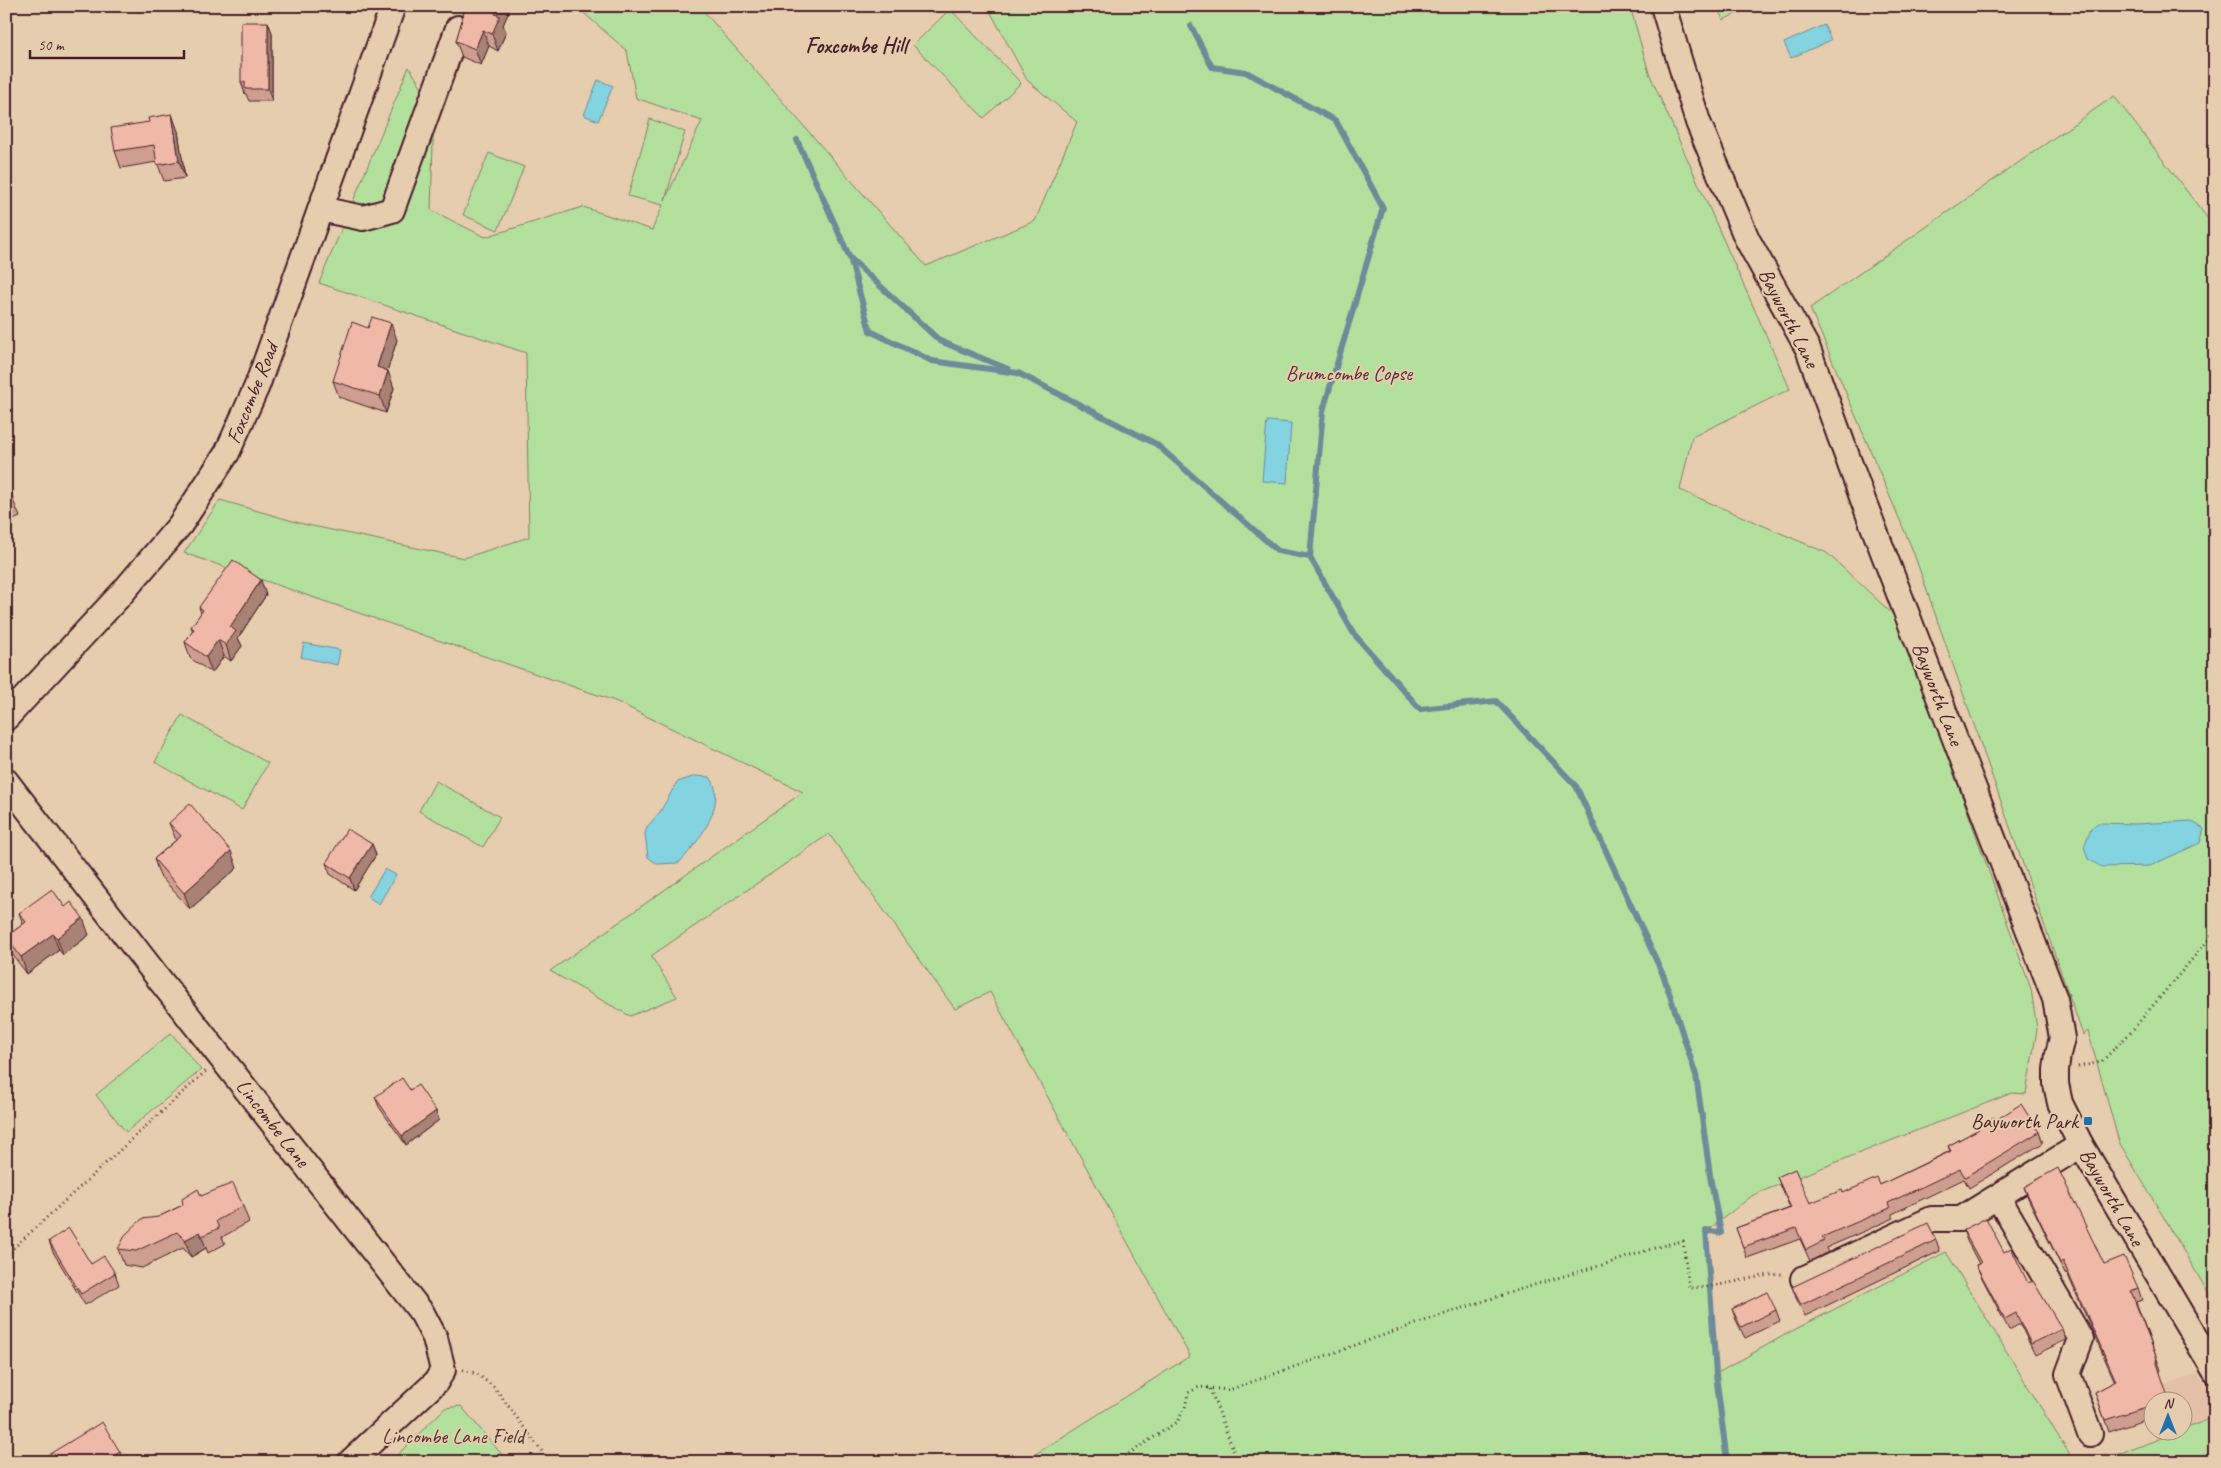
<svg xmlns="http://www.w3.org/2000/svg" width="2221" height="1468" font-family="Caveat,sans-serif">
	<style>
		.built { fill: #e3c0a7 }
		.green { fill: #b4e09e; stroke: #7f8064 }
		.water { fill: #84d3e1; stroke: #6d8b98 }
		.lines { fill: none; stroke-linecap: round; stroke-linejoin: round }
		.stream { stroke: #6d8b98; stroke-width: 6 }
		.minor-casing { stroke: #4a1f2b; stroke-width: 28 }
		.path { stroke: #4a1f2b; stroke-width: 3; stroke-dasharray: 1 4; stroke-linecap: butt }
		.minor { stroke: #e6cdae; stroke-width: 24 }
		.wall { fill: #ce9f90; stroke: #4a1f2b }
		.shaded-wall { fill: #a88275; stroke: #4a1f2b }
		.building { fill: #f0b9a7; stroke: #4a1f2b }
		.poi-dot { fill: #1f6fb2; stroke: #e6cdae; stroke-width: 2 }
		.labels { text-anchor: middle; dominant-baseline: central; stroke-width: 4; stroke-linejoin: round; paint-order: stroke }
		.street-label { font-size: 21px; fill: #4a1f2b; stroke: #e6cdae }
		.park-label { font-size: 21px; fill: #553236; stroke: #e6cdae }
		.poi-label { font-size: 21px; fill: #4a1f2b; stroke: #e6cdae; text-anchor: end }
		.neighbourhood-label { font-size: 22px; font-weight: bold; fill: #4a1f2b; stroke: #e6cdae }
	</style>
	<rect width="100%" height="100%" fill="#e6cdae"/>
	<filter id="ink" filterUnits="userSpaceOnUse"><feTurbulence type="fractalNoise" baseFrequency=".02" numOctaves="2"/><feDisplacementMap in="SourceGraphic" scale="10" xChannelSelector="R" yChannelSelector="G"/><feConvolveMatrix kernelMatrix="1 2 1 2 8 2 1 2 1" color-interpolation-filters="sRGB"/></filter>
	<g filter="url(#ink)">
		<!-- built -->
		<path class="built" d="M 2198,1374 L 2215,1400 L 2215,1417 L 2184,1430 L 2184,1400 L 2154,1400 L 2154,1430 L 2182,1431 L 2156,1441 L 2139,1393 Z"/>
		<!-- green -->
		<g class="green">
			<path d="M 576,6 L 699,6 L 926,266 L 1035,221 L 1077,122 L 1027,80 L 989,9 L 996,6 L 1630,6 L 1649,73 L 1790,389 L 1692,437 L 1680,490 L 1827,553 L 1899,620 L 2031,989 L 2037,1029 L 2026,1094 L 2012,1093 L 1753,1195 L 1712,1227 L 1706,1230 L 1716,1374 L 1790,1332 L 1946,1252 L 2074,1462 L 1023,1462 L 1190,1356 L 990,992 L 955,1009 L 829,834 L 651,956 L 677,997 L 630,1016 L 550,971 L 803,792 L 615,701 L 184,553 L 220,500 L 303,524 L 464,558 L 529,537 L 526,353 L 319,283 L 409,67 L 434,107 L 431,210 L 485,237 L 583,207 L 652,230 L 663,205 L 628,196 L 650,119 L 685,132 L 665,200 L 702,121 L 636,98 L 627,51 Z"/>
			<path d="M 1717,6 L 1753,6 L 1723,20 Z"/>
			<path d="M 950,9 L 1021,83 L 984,118 L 913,45 Z"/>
			<path d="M 2114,96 L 2215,228 L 2215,1304 L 2119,1142 L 2088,1031 L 2083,1035 L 1913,551 L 1810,308 Z"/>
			<path d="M 489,153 L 524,167 L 498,230 L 463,215 Z"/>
			<path d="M 182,715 L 268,763 L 242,810 L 155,762 Z"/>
			<path d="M 436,781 L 500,817 L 483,847 L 419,811 Z"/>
			<path d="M 171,1033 L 201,1070 L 126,1132 L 96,1095 Z"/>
			<path d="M 461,1406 L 508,1462 L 390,1462 L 445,1408 Z"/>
			<path d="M 2215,1417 L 2215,1462 L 2100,1462 Z"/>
		</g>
		<!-- water -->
		<g class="water">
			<path d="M 1824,25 L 1831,40 L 1791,58 L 1784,43 Z"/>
			<path d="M 598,80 L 613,86 L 598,121 L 584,115 Z"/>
			<path d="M 1267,421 L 1291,423 L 1287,483 L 1262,481 Z"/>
			<path d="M 304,643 L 340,650 L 337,665 L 301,657 Z"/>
			<path d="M 696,776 L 710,777 C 729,803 697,844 679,863 L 657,864 L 648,857 L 645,834 L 647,827 L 660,812 L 677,782 Z"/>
			<path d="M 2191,821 L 2204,829 L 2200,843 L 2150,866 L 2102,867 L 2088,859 L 2084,847 L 2091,828 L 2098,823 L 2136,824 Z"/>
			<path d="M 385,869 L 396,875 L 379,904 L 368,897 Z"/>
		</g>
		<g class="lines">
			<!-- stream -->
			<g class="stream">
				<path d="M 1191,26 L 1212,67 L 1246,72 L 1336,121 L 1383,208 L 1323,411 L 1310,557 L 1354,634 L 1420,709 L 1496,701 L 1576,786 L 1664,977 L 1696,1075 L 1711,1182 L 1721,1233 L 1706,1230 L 1716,1375 L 1727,1462"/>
				<path d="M 797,140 L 850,258 L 870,331 L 932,361 L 1018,373 L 1156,444 L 1278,551 L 1310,557"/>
				<path d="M 851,259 L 940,341 L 1008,369"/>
			</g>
			<defs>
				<g id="minor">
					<path d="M 1663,6 L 1698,122 L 1747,239 L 1808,349 L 1863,500 L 2055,999 L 2062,1038 L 2058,1054 L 2056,1070 L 2056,1084 L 2060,1103 L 2081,1145 L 2215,1371"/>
					<path d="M 320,209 L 363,218 L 392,210 L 458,28"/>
					<path d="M 6,718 L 122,593 L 180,525 L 227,453 L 257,386 L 393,6"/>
					<path d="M 6,781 L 156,975 L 422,1313 L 435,1338 L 443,1370 L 436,1382 L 350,1462"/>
					<path d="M 1998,1197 L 2081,1339 L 2068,1374 L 2090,1434"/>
					<path d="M 1803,1279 L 1932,1219 L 1961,1219 L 2081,1145"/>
				</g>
			</defs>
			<!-- minor casing -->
			<use href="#minor" class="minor-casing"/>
			<!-- path -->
			<g class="path">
				<path d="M 2078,1067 L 2101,1062 L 2129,1034 L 2215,932"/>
				<path d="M 6,1255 L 206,1071"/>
				<path d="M 463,1370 L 477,1374 L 494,1387 L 550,1462"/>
				<path d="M 1210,1389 L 1238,1462"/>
				<path d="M 1116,1462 L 1177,1422 L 1185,1408 L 1188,1393 L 1199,1387 L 1229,1390 C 1354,1346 1479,1299 1606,1264 C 1632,1256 1656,1246 1683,1241 L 1689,1288 C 1722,1288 1751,1275 1784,1274"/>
			</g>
			<!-- minor -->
			<use href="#minor" class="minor"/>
		</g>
		<!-- wall -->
		<g class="wall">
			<path d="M 458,6 L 509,6 L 510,9 L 503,25 L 506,32 L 498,51 L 489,46 L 481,65 L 462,57 L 456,41 L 465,12 L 459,10 Z"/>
			<path d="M 268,22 L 272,33 L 272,101 L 249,101 L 246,94 L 245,94 L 241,82 Z"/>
			<path d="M 178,131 L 185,178 L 164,181 L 157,162 L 121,168 L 115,151 Z"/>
			<path d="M 397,340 L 387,371 L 394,388 L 386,413 L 339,397 L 333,381 Z"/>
			<path d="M 6,483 L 20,517 L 6,523 Z"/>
			<path d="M 266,595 L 238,638 L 242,646 L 231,661 L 224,656 L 212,673 L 190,658 L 185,642 L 193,631 L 191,627 L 201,613 L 199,607 Z"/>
			<path d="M 169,823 L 237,868 L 190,909 L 160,876 L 154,859 L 176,840 Z"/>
			<path d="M 372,844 L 376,855 L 354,890 L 330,874 L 326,863 Z"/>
			<path d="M 65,907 L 89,935 L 63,955 L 59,950 L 27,974 L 12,954 L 6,937 L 23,924 L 19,913 Z"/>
			<path d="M 410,1090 L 436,1111 L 439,1120 L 406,1145 L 379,1107 L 375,1097 Z"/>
			<path d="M 1996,1120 L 2039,1132 L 2043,1143 L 1969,1188 L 1964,1179 L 1892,1214 L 1894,1218 L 1826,1248 L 1828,1252 L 1810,1261 L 1800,1239 L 1747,1258 L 1736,1228 L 1790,1208 L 1777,1177 L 1810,1203 L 1843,1193 L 1880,1185 L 1950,1151 L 1948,1146 Z"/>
			<path d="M 2024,1187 L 2104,1264 L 2138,1288 L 2142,1300 L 2136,1302 L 2161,1370 L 2160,1371 L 2154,1400 L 2154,1429 L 2150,1418 L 2109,1432 L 2095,1392 L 2115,1382 L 2067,1273 L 2065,1274 L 2028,1198 Z"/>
			<path d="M 201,1196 L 243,1206 L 249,1222 L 222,1237 L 225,1244 L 208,1253 L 206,1248 L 191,1257 L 183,1248 L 142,1268 L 124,1265 L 118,1249 L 158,1217 Z"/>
			<path d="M 1963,1230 L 2028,1283 L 2062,1329 L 2066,1340 L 2035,1355 L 2020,1324 L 2009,1330 L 1981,1276 L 1976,1265 L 1979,1264 L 1967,1241 Z"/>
			<path d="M 1936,1240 L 1940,1251 L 1805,1316 L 1796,1298 L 1792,1287 Z"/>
			<path d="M 49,1241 L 91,1264 L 115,1273 L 119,1285 L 85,1305 L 53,1252 Z"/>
			<path d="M 1732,1309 L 1776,1310 L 1780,1321 L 1745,1338 L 1736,1320 Z"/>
			<path d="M 2154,1430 L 2161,1430 L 2155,1433 Z"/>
			<path d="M 120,1452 L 124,1462 L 47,1462 L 50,1460 L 48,1455 Z"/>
		</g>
		<!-- shaded-wall -->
		<g class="shaded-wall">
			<path d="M 498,6 L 509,6 L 510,9 L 503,25 L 506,32 L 498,51 L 492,34 L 495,14 Z"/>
			<path d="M 268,22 L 272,33 L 272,101 L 268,89 Z"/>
			<path d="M 483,30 L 489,46 L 481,65 L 475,49 Z"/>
			<path d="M 172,114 L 178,131 L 185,178 L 179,161 Z"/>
			<path d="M 391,323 L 397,340 L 383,384 L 377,367 Z"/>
			<path d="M 388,371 L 394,388 L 386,413 L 380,396 Z"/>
			<path d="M 261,580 L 266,595 L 238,638 L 242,646 L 231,661 L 226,645 L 230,627 Z"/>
			<path d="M 218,640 L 224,656 L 212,673 L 206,657 Z"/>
			<path d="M 372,844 L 376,855 L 354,890 L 350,878 Z"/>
			<path d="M 231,851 L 237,868 L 190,909 L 184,893 Z"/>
			<path d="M 83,918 L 89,935 L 63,955 L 57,938 Z"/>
			<path d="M 53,934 L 59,950 L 27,974 L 21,957 Z"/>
			<path d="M 436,1111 L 439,1120 L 406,1145 L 402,1136 Z"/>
			<path d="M 200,1232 L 206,1248 L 191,1257 L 185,1240 Z"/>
		</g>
		<!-- building -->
		<g class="building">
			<path d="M 464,6 L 498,6 L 495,14 L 500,16 L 492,34 L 483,30 L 475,49 L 456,41 L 465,9 Z"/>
			<path d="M 241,22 L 268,22 L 268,89 L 245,89 L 245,82 L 241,82 Z"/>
			<path d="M 172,114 L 179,161 L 157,165 L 154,145 L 115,151 L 111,128 L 149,122 L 148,118 Z"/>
			<path d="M 372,317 L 391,323 L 377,367 L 388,371 L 380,396 L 333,381 L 352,322 L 368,328 Z"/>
			<path d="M 6,483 L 14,500 L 6,503 Z"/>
			<path d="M 233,560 L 261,580 L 230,627 L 236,631 L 226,645 L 218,640 L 206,657 L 185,642 L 194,629 L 191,627 L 203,610 L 199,607 Z"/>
			<path d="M 190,804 L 231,851 L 184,893 L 154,859 L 181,836 L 169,823 Z"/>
			<path d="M 347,829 L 372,844 L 350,878 L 326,863 Z"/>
			<path d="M 52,889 L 65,907 L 71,902 L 83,918 L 57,938 L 53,934 L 21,957 L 6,937 L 26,922 L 19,913 Z"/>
			<path d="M 402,1078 L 410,1090 L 418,1085 L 436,1111 L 402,1136 L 375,1097 Z"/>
			<path d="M 2021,1104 L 2039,1132 L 1965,1177 L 1960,1169 L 1888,1203 L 1890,1208 L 1822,1237 L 1824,1241 L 1806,1250 L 1796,1228 L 1743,1247 L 1736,1228 L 1791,1208 L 1777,1177 L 1795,1169 L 1810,1203 L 1842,1190 L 1843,1193 L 1877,1178 L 1880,1185 L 1951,1151 L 1948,1146 L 1979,1129 L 1977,1127 L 1994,1117 L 1996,1120 Z"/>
			<path d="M 2058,1168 L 2104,1264 L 2124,1256 L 2138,1288 L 2131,1291 L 2157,1359 L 2156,1360 L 2169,1400 L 2154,1400 L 2154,1421 L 2151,1422 L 2146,1407 L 2105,1420 L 2095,1392 L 2116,1381 L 2063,1261 L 2060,1263 L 2024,1187 Z"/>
			<path d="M 233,1183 L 243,1206 L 216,1221 L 219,1228 L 202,1236 L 200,1232 L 185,1240 L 177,1232 L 136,1251 L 118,1249 L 126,1234 L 142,1219 L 158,1217 L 183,1205 L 182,1199 L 198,1189 L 201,1196 Z"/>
			<path d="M 1986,1218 L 2004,1252 L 2011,1248 L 2028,1283 L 2033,1281 L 2062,1329 L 2031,1344 L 2016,1313 L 2005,1319 L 1976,1265 L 1981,1263 L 1963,1230 Z"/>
			<path d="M 1928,1223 L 1936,1240 L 1801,1305 L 1792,1287 Z"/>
			<path d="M 69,1228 L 91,1264 L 104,1256 L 115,1273 L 81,1294 L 49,1241 Z"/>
			<path d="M 1767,1292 L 1776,1310 L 1741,1327 L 1732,1309 Z"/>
			<path d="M 102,1422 L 120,1452 L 103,1462 L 47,1462 L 51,1460 L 48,1455 Z"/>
		</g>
	</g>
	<!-- markers -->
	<rect class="poi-dot" x="2083" y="1116" width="10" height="10" rx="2.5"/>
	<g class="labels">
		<!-- street labels -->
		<g class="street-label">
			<text transform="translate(1789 318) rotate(63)">Bayworth Lane</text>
			<text transform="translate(252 393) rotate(-68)">Foxcombe Road</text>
			<text transform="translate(1938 694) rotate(69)">Bayworth Lane</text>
			<text transform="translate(273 1123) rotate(52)">Lincombe Lane</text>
			<text transform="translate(2112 1197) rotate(60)">Bayworth Lane</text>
		</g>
		<!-- park labels -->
		<g class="park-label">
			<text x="1349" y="373">Brumcombe Copse</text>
			<text x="453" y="1436">Lincombe Lane Field</text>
		</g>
		<!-- poi labels -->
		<g class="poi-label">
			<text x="2078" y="1121">Bayworth Park</text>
		</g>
		<!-- neighbourhood labels -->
		<g class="neighbourhood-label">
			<text x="856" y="46">Foxcombe Hill</text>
		</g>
	</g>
	<!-- margin -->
	<rect width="2221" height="1468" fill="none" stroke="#e6cdae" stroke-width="25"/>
	<rect x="12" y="12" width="2196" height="1443" fill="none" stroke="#4a1f2b" stroke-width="2" filter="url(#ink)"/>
	<!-- north arrow -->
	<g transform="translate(2168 1416)"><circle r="24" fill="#e6cdae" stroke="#a8877a"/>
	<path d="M0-4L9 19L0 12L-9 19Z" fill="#1f6fb2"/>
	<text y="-8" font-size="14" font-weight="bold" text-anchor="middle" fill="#4a1f2b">N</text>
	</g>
	<!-- scale -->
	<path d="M30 50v8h154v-8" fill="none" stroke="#4a1f2b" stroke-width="2.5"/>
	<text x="38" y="50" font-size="15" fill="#4a1f2b" stroke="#e6cdae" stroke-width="4" paint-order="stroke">50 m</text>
</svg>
